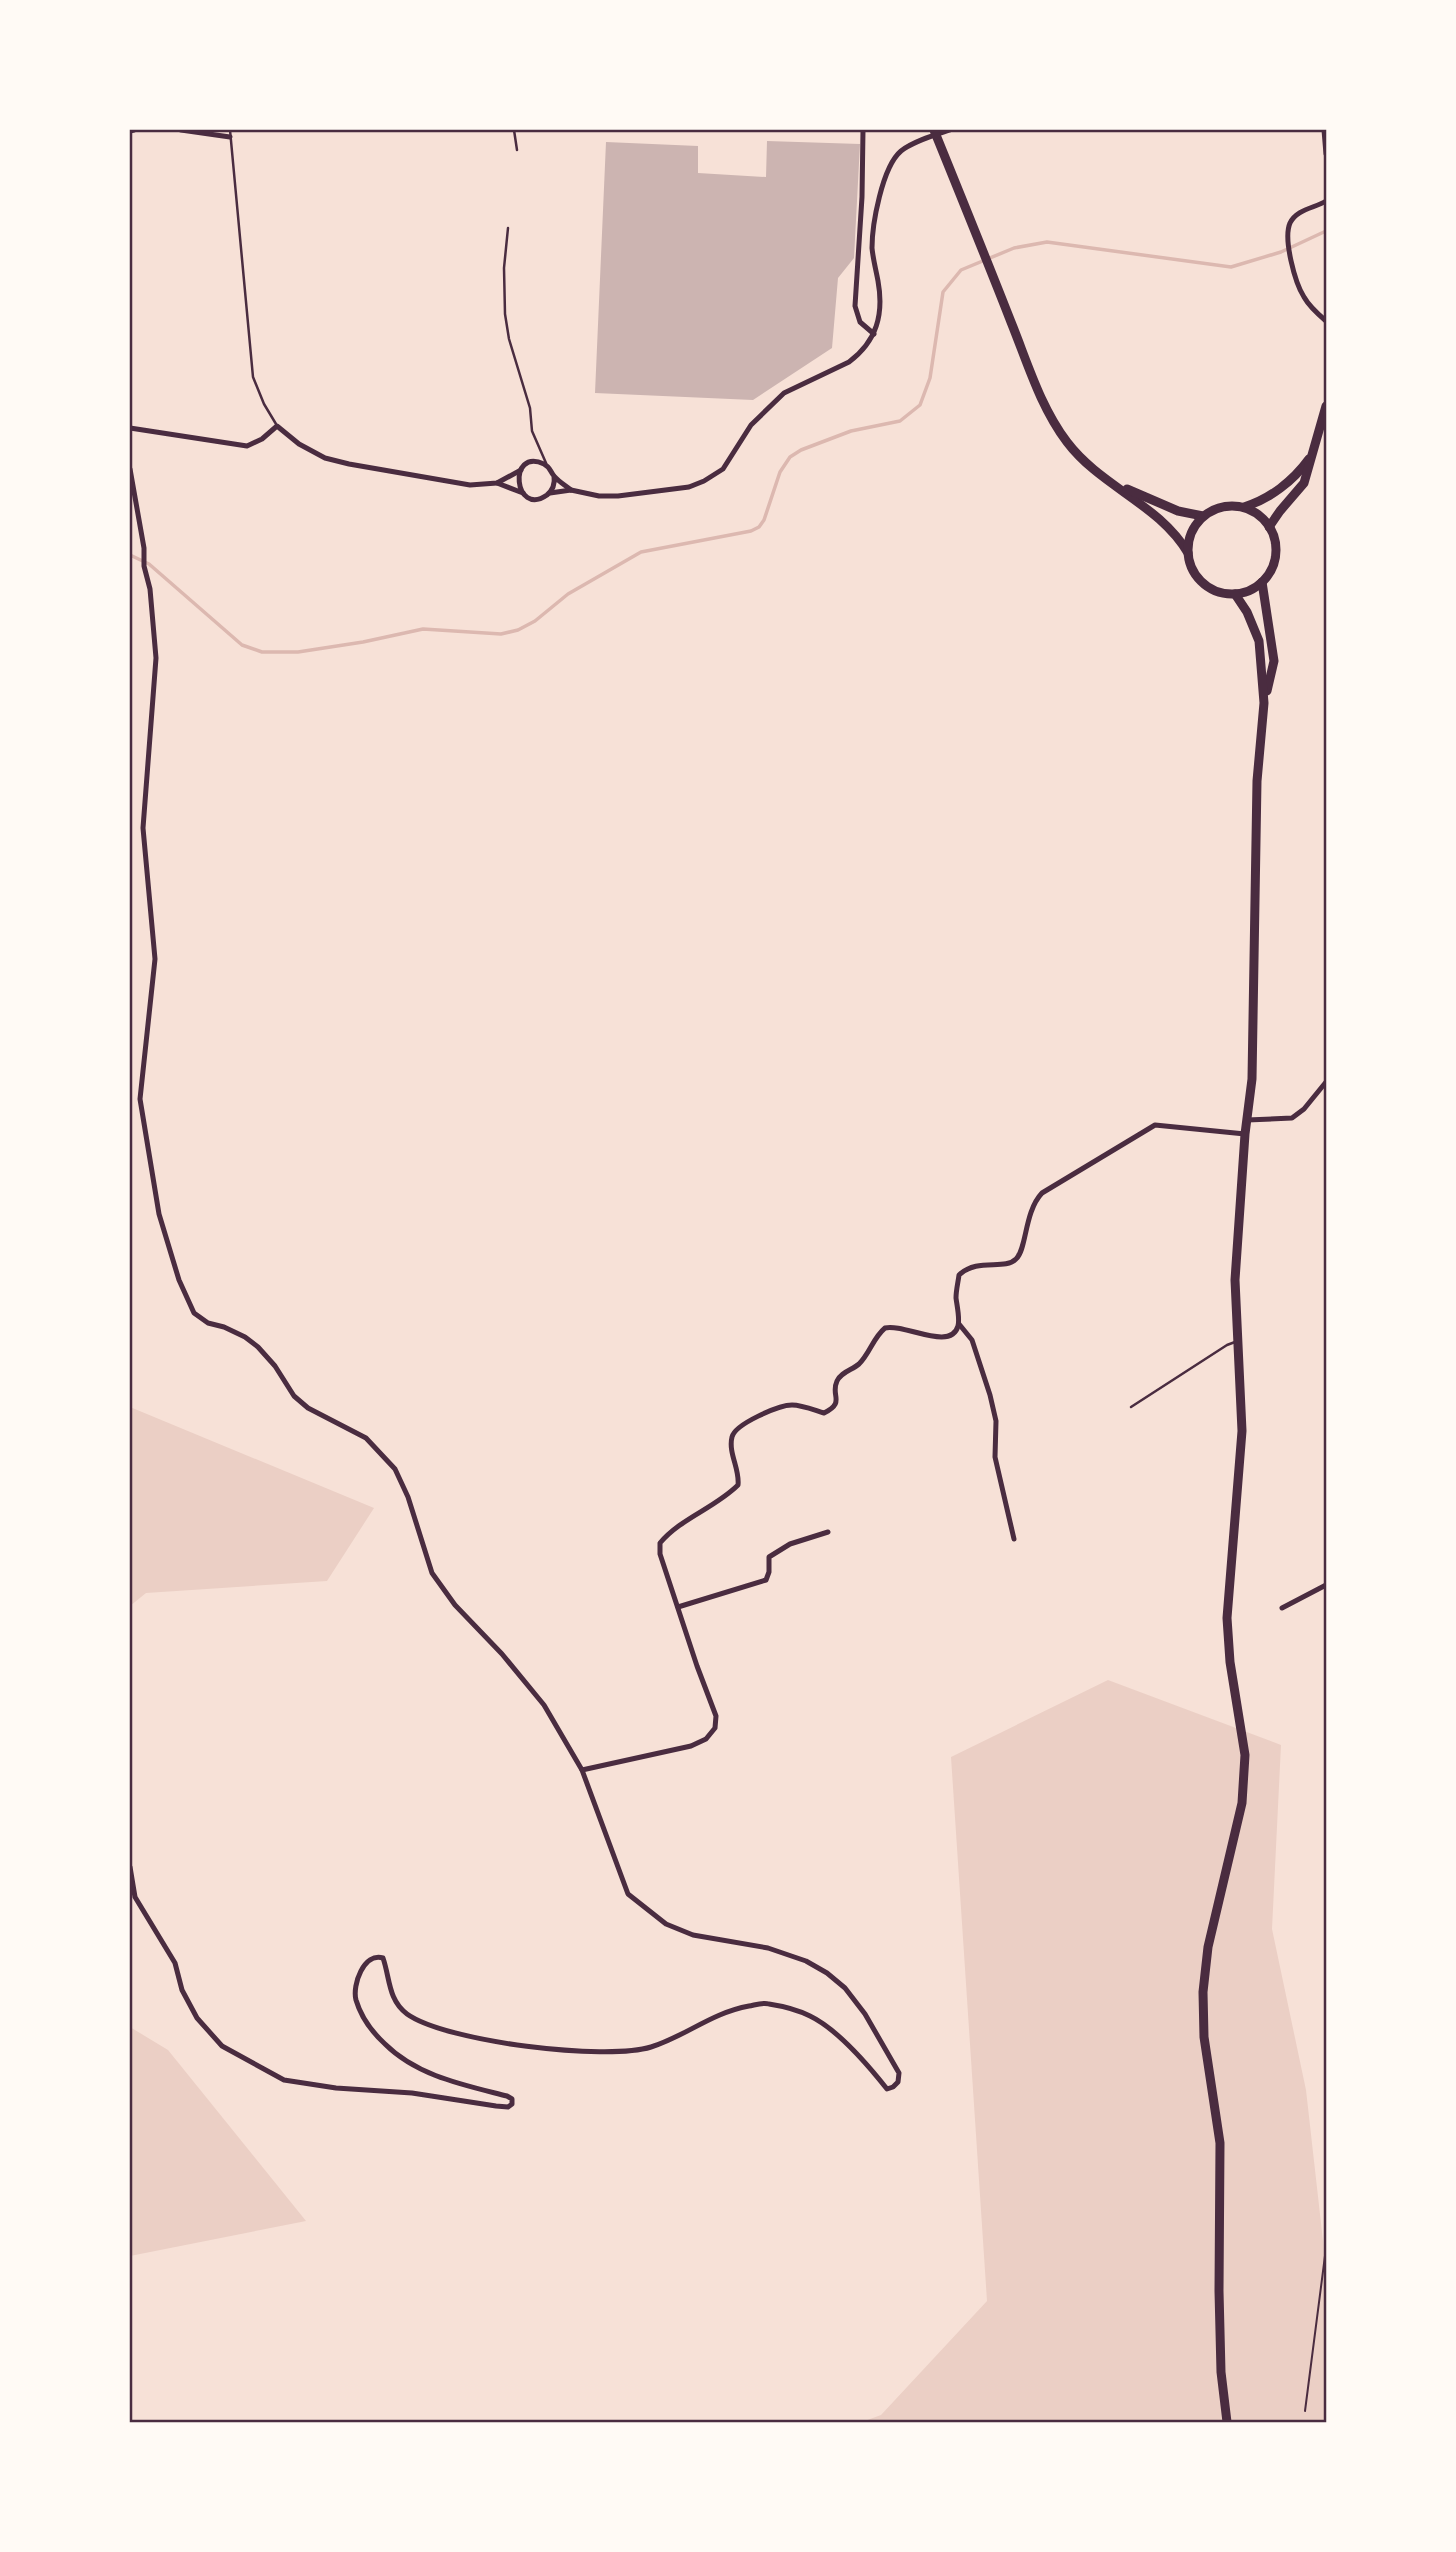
<svg xmlns="http://www.w3.org/2000/svg" width="1456" height="2552" font-family="Ubuntu,sans-serif">
	<style>
		.green { fill: #ebcfc5 }
		.lines { fill: none; stroke-linecap: round; stroke-linejoin: round }
		.stream { stroke: #dcb8b0; stroke-width: 3.5 }
		.building { fill: #ccb4b1 }
		.path { stroke: #4a2c40; stroke-width: 2 }
		.service { stroke: #4a2c40; stroke-width: 2.5 }
		.minor { stroke: #4a2c40; stroke-width: 5 }
		.primary { stroke: #4a2c40; stroke-width: 9 }
		.neatline { fill: none; stroke: #4a2c40; stroke-width: 2.5 }
	</style>
	<rect width="100%" height="100%" fill="#f7e1d7"/>
	<!-- green -->
	<g class="green">
		<path d="M 130,1407 L 374,1508 L 327,1581 L 146,1593 L 130,1606 Z"/>
		<path d="M 1108,1680 L 1281,1745 L 1272,1929 L 1306,2090 L 1323,2241 L 1326,2295 L 1326,2422 L 862,2422 L 881,2415 L 987,2301 L 951,1757 Z"/>
		<path d="M 130,2027 L 168,2050 L 306,2221 L 130,2256 Z"/>
	</g>
	<g class="lines">
		<!-- stream -->
		<path class="stream" d="M 130,555 L 149,564 L 242,645 L 262,652 L 298,652 L 363,642 L 423,629 L 501,634 L 518,630 L 535,621 L 568,594 L 641,552 L 751,531 L 759,527 L 764,520 L 780,472 L 790,457 L 801,450 L 851,431 L 900,421 L 920,405 L 930,378 L 943,292 L 961,270 L 1014,248 L 1047,242 L 1231,267 L 1281,252 L 1326,231"/>
	</g>
	<!-- building -->
	<path class="building" d="M 767,141 L 860,144 L 854,258 L 838,278 L 832,348 L 753,400 L 595,393 L 606,142 L 698,146 L 698,173 L 766,177 Z"/>
	<g class="lines">
		<!-- path -->
		<path class="path" d="M 1305,2411 L 1326,2248"/>
		<!-- service -->
		<g class="service">
			<path d="M 230,130 L 253,377 L 264,404 L 276,424"/>
			<path d="M 514,130 L 517,150"/>
			<path d="M 508,228 L 504,268 L 505,314 L 509,339 L 530,408 L 532,431 L 546,463"/>
			<path d="M 1131,1407 L 1227,1345 L 1235,1342"/>
		</g>
		<!-- minor -->
		<g class="minor">
			<path d="M 181,130 L 230,137"/>
			<path d="M 863,130 L 862,197 L 855,306 L 860,322 L 874,334"/>
			<path d="M 1324,130 L 1326,154"/>
			<path d="M 130,131 L 134,130"/>
			<path d="M 1326,201 C 1315,208 1297,209 1290,223 C 1283,239 1295,283 1304,297 C 1309,306 1319,315 1326,321"/>
			<path d="M 130,428 L 247,446 L 262,439 L 277,426 L 299,444 L 325,458 L 349,464 L 470,485 L 497,483 L 521,470"/>
			<path d="M 130,469 L 144,548 L 144,566 L 150,589 L 156,658 L 143,828 L 155,959 L 140,1099 L 159,1214 L 179,1280 L 194,1313 L 208,1323 L 224,1327 L 245,1337 L 258,1347 L 275,1366 L 294,1396 L 308,1408 L 366,1438 L 395,1469 L 408,1497 L 432,1573 L 455,1605 L 502,1654 L 544,1705 L 582,1770 L 628,1894 L 666,1924 L 693,1935 L 768,1948 L 806,1961 L 827,1973 L 845,1988 L 865,2014 L 899,2073 L 898,2082 L 893,2087 L 887,2089 C 868,2065 837,2029 810,2016 C 798,2010 782,2006 769,2004 C 763,2002 755,2005 749,2006 C 711,2013 686,2036 651,2047 C 606,2061 446,2042 407,2014 C 388,2000 390,1978 383,1958 C 364,1952 352,1985 356,2000 C 361,2017 372,2032 385,2044 C 417,2076 464,2085 507,2096 L 512,2099 L 512,2104 L 508,2107 L 496,2106 L 412,2093 L 336,2088 L 284,2080 L 222,2046 L 197,2018 L 182,1990 L 175,1963 L 135,1897 L 130,1867"/>
			<path d="M 554,476 C 555,483 553,490 547,495 C 514,518 507,447 544,464 C 550,467 550,471 554,476 C 558,481 566,486 571,490"/>
			<path d="M 497,483 L 523,493"/>
			<path d="M 550,493 L 571,490 L 599,496 L 618,496 L 689,487 L 704,481 L 723,469 L 751,425 L 784,393 L 849,362 C 877,341 884,314 878,281 C 876,270 873,259 872,248 C 872,225 882,167 901,151 C 914,141 935,135 950,130"/>
			<path d="M 1247,1120 L 1292,1118 L 1304,1109 L 1326,1082"/>
			<path d="M 959,1324 L 972,1340 L 990,1395 L 996,1421 L 995,1457 L 1014,1539"/>
			<path d="M 678,1607 L 766,1580 L 769,1572 L 769,1557 L 790,1544 L 828,1532"/>
			<path d="M 1282,1608 L 1326,1585"/>
			<path d="M 582,1770 L 691,1746 L 706,1739 L 715,1728 L 716,1716 L 697,1666 L 660,1554 L 660,1543 C 681,1518 715,1508 738,1485 C 740,1469 728,1453 732,1437 C 735,1424 779,1405 792,1405 C 802,1405 814,1410 824,1413 C 846,1402 830,1396 837,1381 C 841,1372 852,1370 859,1364 C 870,1353 873,1338 885,1328 C 904,1323 951,1352 958,1326 C 960,1318 957,1306 956,1298 C 956,1290 958,1283 959,1275 C 978,1257 1004,1271 1016,1259 C 1027,1249 1024,1212 1042,1193 L 1155,1125 L 1245,1134"/>
		</g>
		<!-- primary -->
		<g class="primary">
			<path d="M 934,130 C 960,194 986,258 1011,322 C 1028,364 1040,406 1067,442 C 1101,487 1159,504 1188,553"/>
			<path d="M 1127,489 L 1178,511 L 1203,516"/>
			<circle cx="1232" cy="550" r="44"/>
			<path d="M 1244,507 C 1270,499 1293,481 1309,459"/>
			<path d="M 1269,527 L 1280,511 L 1304,483 L 1326,406"/>
			<path d="M 1262,582 L 1274,661 L 1267,691"/>
			<path d="M 1227,2422 L 1221,2372 L 1219,2291 L 1220,2143 L 1204,2037 L 1203,1992 L 1208,1947 L 1242,1803 L 1245,1755 L 1230,1662 L 1227,1618 L 1242,1431 L 1235,1280 L 1245,1134 L 1252,1079 L 1257,781 L 1264,703 L 1259,641 L 1247,612 L 1235,594"/>
		</g>
	</g>
	<!-- border -->
	<rect width="1456" height="2552" fill="none" stroke="#fffaf5" stroke-width="262"/>
	<rect x="131" y="131" width="1194" height="2290" class="neatline"/>
</svg>
